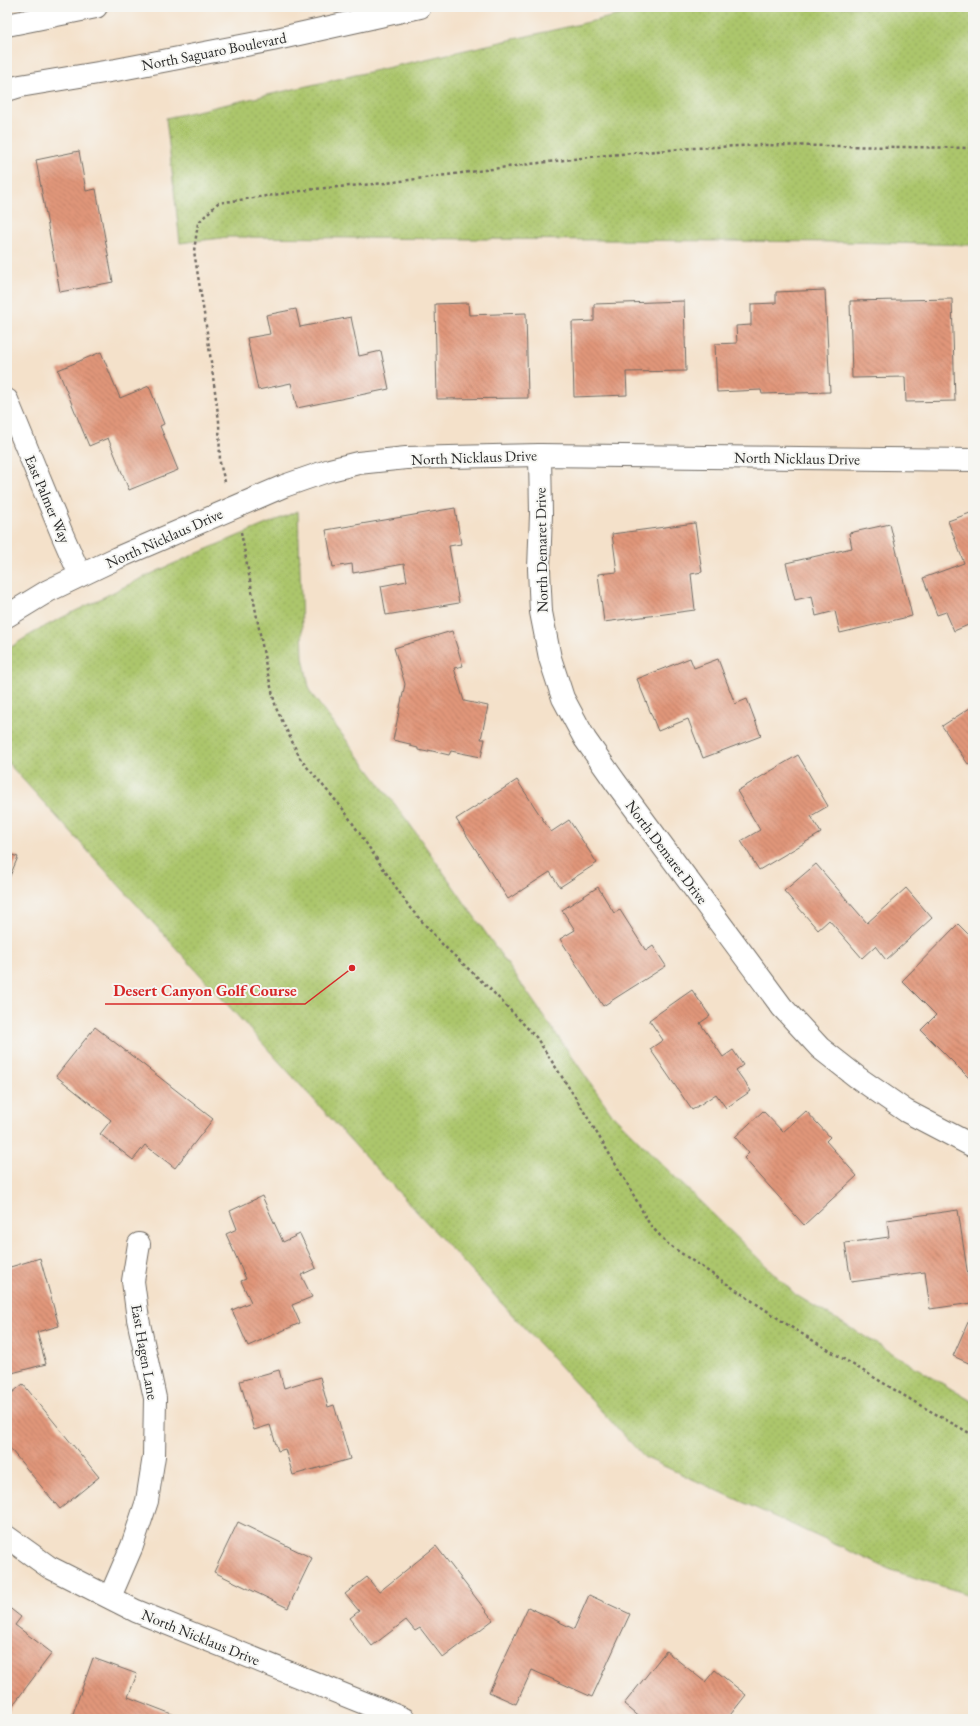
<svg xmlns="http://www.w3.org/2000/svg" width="980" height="1726" font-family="'EB Garamond',serif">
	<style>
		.grass { fill: url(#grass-dots); stroke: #6c784c }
		.building { fill: url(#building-back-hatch) }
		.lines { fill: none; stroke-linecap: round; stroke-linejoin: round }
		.street-casing { stroke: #716b63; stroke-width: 24 }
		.secondary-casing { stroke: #716b63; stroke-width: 24 }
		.path { stroke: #716b63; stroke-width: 2.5; stroke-dasharray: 3 3; stroke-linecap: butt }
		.street { stroke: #fff; stroke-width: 22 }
		.secondary { stroke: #fff; stroke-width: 22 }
		.labels { text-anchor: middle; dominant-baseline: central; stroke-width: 4; stroke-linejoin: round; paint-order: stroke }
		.street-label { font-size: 15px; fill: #2b2b2b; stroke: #f6f6f2 }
		.leader { fill: none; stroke: #d62828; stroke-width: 1.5 }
		.callout-dot { fill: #d62828; stroke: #f6f6f2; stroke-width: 1.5 }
		.callout-label { font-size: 16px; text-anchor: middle; font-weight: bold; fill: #d62828; stroke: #f6f6f2; stroke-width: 4; stroke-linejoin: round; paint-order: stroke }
	</style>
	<defs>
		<pattern id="grass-dots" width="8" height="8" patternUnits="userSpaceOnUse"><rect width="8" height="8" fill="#acc66c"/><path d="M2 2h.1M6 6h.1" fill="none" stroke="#94aa5e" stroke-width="1.8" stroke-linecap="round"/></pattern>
		<pattern id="building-back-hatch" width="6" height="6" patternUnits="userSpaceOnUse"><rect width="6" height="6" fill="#e1967a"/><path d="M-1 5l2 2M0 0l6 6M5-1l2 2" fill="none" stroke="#b77b64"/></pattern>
	</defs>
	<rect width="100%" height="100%" fill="#f6f6f2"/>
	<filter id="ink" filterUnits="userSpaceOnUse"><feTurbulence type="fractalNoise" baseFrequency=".025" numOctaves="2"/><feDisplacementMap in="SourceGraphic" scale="8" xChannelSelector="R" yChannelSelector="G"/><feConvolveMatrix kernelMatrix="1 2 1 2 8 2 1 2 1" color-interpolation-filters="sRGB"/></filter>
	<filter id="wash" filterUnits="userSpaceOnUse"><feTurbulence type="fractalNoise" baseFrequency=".012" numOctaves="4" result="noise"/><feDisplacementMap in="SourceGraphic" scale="16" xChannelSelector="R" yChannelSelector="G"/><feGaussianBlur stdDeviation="0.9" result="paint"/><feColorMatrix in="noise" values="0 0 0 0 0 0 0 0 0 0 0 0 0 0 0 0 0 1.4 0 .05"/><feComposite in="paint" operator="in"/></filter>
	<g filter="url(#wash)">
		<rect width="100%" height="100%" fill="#f4e1ca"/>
		<!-- grass -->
		<g class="grass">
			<path d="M 655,7 L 973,7 L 973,245 L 844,242 L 229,237 L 180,243 L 166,118 Z"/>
			<path d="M 298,511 L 303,657 L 310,692 L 409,823 L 612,1114 L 678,1180 L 796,1295 L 973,1402 L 973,1596 L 891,1570 L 644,1457 L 353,1143 L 7,762 L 7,650 C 33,631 63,617 92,603 C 159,568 228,540 298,511 Z"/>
		</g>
		<g id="blocks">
			<!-- building -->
			<g class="building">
				<path d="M 79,151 L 86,191 L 96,189 L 113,282 L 60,292 L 36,160 Z"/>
				<path d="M 825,290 L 830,392 L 762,394 L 761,390 L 717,392 L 715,344 L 737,343 L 736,326 L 751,325 L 751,304 L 776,303 L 776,292 Z"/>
				<path d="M 952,299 L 955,401 L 906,402 L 905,377 L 852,378 L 850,301 Z"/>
				<path d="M 684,301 L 686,371 L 626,372 L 627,395 L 574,397 L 572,322 L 594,321 L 594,304 Z"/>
				<path d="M 468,303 L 469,315 L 526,313 L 528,398 L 437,399 L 435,304 Z"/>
				<path d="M 296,309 L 300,327 L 351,317 L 359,356 L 381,351 L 389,389 L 297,408 L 291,383 L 258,390 L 247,338 L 270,334 L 266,315 Z"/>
				<path d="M 101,352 L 120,398 L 149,386 L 164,424 L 160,426 L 178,470 L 129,490 L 108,438 L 89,446 L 58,370 Z"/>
				<path d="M 455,508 L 461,544 L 449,546 L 459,603 L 386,615 L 381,586 L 407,581 L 404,564 L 353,573 L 352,564 L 333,567 L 326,530 Z"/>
				<path d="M 973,512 L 973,623 L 954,631 L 946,612 L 937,615 L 923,578 L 964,563 L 948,521 Z"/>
				<path d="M 695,523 L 702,572 L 691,574 L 695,610 L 604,622 L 598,574 L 617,572 L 612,534 Z"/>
				<path d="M 890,524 L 912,616 L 840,633 L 835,611 L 816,616 L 812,596 L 795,600 L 786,563 L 852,548 L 849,533 Z"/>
				<path d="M 452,631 L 463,666 L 454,668 L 464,701 L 488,706 L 481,739 L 485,739 L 481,757 L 451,751 L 449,755 L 428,750 L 428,752 L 418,750 L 418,748 L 410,746 L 410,744 L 393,740 L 405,684 L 394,648 Z"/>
				<path d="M 690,658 L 694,668 L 718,659 L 735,704 L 747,699 L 761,736 L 703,758 L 688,719 L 658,731 L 637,679 Z"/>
				<path d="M 973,706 L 973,761 L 968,764 L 942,726 Z"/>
				<path d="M 798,755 L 828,806 L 811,816 L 821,833 L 759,870 L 741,841 L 760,830 L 737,791 Z"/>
				<path d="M 517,780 L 551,832 L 569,820 L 597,863 L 560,887 L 550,872 L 508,899 L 456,819 Z"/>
				<path d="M 7,853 L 18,857 L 7,883 Z"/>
				<path d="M 816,864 L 867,923 L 906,888 L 932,918 L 886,960 L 875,946 L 862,958 L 829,920 L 818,930 L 784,891 Z"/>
				<path d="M 598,887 L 614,913 L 620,910 L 646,951 L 653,946 L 666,966 L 603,1006 L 560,939 L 575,930 L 562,910 Z"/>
				<path d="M 958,924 L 973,939 L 973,1077 L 971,1080 L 921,1030 L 936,1015 L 902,981 Z"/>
				<path d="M 692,990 L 710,1016 L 700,1023 L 723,1057 L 733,1050 L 743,1065 L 736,1070 L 751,1091 L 726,1108 L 716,1094 L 692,1110 L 650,1049 L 663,1040 L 649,1020 Z"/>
				<path d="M 95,1027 L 213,1119 L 175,1168 L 145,1145 L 133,1160 L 100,1134 L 111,1120 L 56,1076 Z"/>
				<path d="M 763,1111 L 783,1132 L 806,1111 L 830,1137 L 826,1141 L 857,1176 L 804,1225 L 744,1158 L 749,1153 L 735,1137 Z"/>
				<path d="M 262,1196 L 283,1242 L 300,1234 L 316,1268 L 301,1275 L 312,1297 L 292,1305 L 300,1323 L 248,1346 L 232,1310 L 251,1302 L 241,1281 L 246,1279 L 226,1234 L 237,1229 L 230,1211 Z"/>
				<path d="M 958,1210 L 972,1303 L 930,1309 L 925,1272 L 851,1282 L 845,1243 L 889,1237 L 887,1220 Z"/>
				<path d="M 40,1258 L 59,1326 L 37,1332 L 46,1364 L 12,1373 L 7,1356 L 7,1268 Z"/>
				<path d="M 973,1311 L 973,1365 L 953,1356 Z"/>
				<path d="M 279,1370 L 284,1388 L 320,1377 L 328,1407 L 334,1405 L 350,1459 L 293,1475 L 285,1449 L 278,1451 L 270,1425 L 254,1430 L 240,1381 Z"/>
				<path d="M 23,1384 L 99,1477 L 60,1509 L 7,1445 L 7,1397 Z"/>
				<path d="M 238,1522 L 312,1558 L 288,1608 L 214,1572 Z"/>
				<path d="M 436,1546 L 493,1620 L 443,1658 L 420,1628 L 415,1631 L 406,1620 L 372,1646 L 350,1618 L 359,1611 L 345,1594 L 367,1577 L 379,1592 Z"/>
				<path d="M 589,1595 L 630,1614 L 592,1697 L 532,1670 L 516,1704 L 489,1692 L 528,1607 L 574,1629 Z"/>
				<path d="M 7,1606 L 21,1617 L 15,1625 L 52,1653 L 7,1713 Z"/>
				<path d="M 666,1651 L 705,1682 L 715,1670 L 746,1695 L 727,1719 L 642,1719 L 624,1704 Z"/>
				<path d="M 93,1658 L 137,1674 L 128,1697 L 177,1716 L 176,1719 L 71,1719 Z"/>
			</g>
		</g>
	</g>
	<g filter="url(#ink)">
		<use href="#blocks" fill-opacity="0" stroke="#716b63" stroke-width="1"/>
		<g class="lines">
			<defs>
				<g id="street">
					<path d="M 7,400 L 62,534 L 80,575"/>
					<path d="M 540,455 L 541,514 L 539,569 L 541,612 L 550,658 L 563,698 L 585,739 L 616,783 L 782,1007 L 820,1048 L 857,1077 L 906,1111 L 973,1146"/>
					<path d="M 7,616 L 48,591 L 117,558 L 284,486 L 330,470 L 358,463 L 406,458 L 540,455 L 973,460"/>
					<path d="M 7,1537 L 49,1567 L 136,1611 L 404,1719"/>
					<path d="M 110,1597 L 132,1546 L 147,1501 L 154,1456 L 155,1398 L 138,1319 L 133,1281 L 139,1244"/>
				</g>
				<g id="secondary">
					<path d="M 7,25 L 96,7"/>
					<path d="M 7,90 L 20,86 L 116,70 L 272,40 L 420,7"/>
				</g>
			</defs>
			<!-- street casing -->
			<use href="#street" class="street-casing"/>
			<!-- secondary casing -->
			<use href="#secondary" class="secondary-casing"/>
			<!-- path -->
			<g class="path">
				<path d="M 225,482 L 220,463 L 219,421 L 207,332 L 194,251 L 198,223 L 218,203 L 315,189 L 386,183 L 530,164 L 608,155 L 694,148 L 761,145 L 973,148"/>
				<path d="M 241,532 L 266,666 L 276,708 L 301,760 L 343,809 L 410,908 L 444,946 L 492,991 L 536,1037 L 577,1100 L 628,1185 L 650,1225 L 669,1245 L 794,1329 L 918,1404 L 973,1435"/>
			</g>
			<!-- street -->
			<use href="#street" class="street"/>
			<!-- secondary -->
			<use href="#secondary" class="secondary"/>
		</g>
	</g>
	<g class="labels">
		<!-- street labels -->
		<g class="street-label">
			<text transform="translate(214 51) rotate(-11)">North Saguaro Boulevard</text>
			<text transform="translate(474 457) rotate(-2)">North Nicklaus Drive</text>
			<text transform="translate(797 458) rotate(1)">North Nicklaus Drive</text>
			<text transform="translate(48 499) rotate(67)">East Palmer Way</text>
			<text transform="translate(164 538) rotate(-24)">North Nicklaus Drive</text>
			<text transform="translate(541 550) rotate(-91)">North Demaret Drive</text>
			<text transform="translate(667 852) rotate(53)">North Demaret Drive</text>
			<text transform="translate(145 1352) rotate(80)">East Hagen Lane</text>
			<text transform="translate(201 1637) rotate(22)">North Nicklaus Drive</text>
		</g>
	</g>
	<!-- callouts -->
	<path class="leader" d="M352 968L305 1004H105"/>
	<circle class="callout-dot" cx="352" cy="968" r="4"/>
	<g class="callout-label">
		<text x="205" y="996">Desert Canyon Golf Course</text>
	</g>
	<!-- margin -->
	<rect width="980" height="1726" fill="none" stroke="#f6f6f2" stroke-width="24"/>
</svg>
